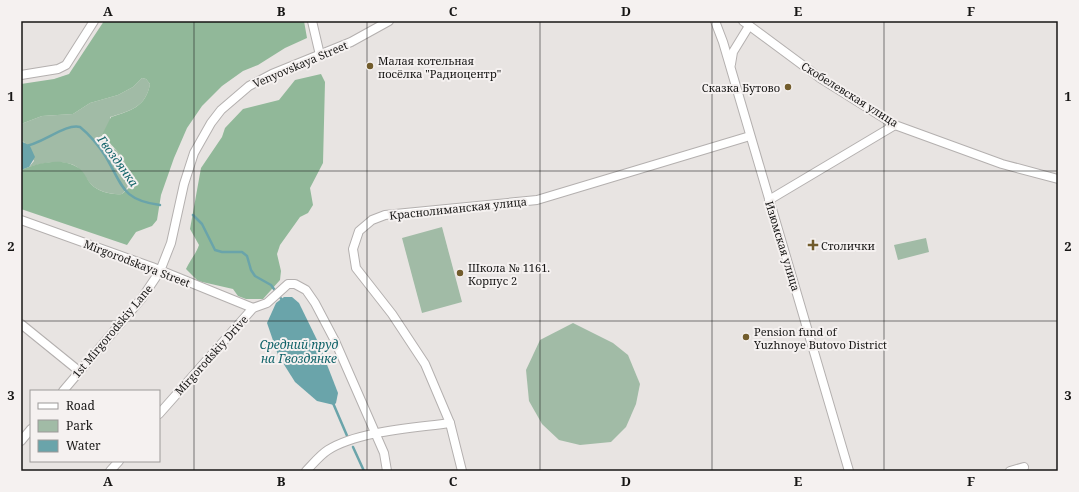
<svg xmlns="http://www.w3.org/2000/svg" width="1079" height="492" font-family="'Noto Serif',serif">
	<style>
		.green { fill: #a1bba6 }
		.forest { fill: #91b899 }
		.water { fill: #6aa4aa }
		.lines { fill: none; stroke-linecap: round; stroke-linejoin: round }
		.stream { stroke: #6aa4aa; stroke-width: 2.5 }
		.minor-casing { stroke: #b4b0af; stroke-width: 10 }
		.minor { stroke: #fff; stroke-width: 8 }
		.grid { fill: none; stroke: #171615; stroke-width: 1; stroke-opacity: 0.55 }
		.poi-dot { fill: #725c2c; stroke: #f5f1f0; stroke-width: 1.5 }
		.labels { text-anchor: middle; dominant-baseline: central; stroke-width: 4; stroke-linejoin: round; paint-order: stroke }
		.poi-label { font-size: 11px; fill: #171615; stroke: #f5f1f0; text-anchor: start }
		.street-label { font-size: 11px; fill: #171615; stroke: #f5f1f0 }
		.water-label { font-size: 12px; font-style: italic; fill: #0f6268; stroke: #f5f1f0 }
		.neatline { fill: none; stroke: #171615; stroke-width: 1.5 }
		.grid-label { font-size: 13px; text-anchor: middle; font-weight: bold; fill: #171615 }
	</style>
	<rect width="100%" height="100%" fill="#e8e4e2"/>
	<!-- green -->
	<g class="green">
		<path d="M 142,78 L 146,79 L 150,84 C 146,107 130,111 110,117 L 110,145 C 114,149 122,153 124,158 C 131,170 133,185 122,194 C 113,195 98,192 91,184 C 82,174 81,165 66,163 C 54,160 40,164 29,167 L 34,161 L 24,142 L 21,141 L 21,124 L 42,116 L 73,114 L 90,103 L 118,95 L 133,87 Z"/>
		<path d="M 442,227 L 462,302 L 422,313 L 402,238 Z"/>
		<path d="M 926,238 L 929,252 L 898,260 L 894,245 Z"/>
		<path d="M 573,323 L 613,343 L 628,355 L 640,384 L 636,404 L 626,427 L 611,442 L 580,445 L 559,440 L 542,424 L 529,401 L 526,370 L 540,340 Z"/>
	</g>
	<!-- forest -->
	<g class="forest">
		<path d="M 104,21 L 304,21 L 307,38 L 285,48 L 258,65 L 243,71 L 222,86 L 202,106 L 187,128 L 174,158 L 161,195 L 157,220 L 152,226 L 136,232 L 127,245 L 21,209 L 21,170 C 38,163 64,156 80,169 C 85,173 87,180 91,184 C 98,192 112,195 122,194 L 129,188 L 131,182 L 124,158 L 102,135 L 111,117 C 130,111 146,107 150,84 L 146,79 L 142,78 L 133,87 L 118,95 L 90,103 L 73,114 L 42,116 L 21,124 L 21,84 L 54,79 L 69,74 Z"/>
		<path d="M 321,74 L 325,82 L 323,163 L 310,188 L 313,205 L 308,213 L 300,217 L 280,245 L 277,254 L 281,271 L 280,280 L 263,299 L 246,299 L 238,296 L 233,289 L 198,281 L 186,269 C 190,260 196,254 199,245 L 190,229 L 201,168 L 222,137 L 225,128 L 243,109 L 279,100 L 295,80 Z"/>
	</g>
	<!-- water -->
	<g class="water">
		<path d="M 21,141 L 30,146 L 35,157 L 29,167 L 21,170 Z"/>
		<path d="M 284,297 L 292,297 L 299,303 L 319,344 L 338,393 L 336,403 L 334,405 L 317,401 L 295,382 L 278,355 L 267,323 L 276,303 Z"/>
	</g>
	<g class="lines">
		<!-- stream -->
		<g class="stream">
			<path d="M 21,147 C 41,146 64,123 80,127 C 90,135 99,146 106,157 C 123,186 122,200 160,205"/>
			<path d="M 193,215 L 202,224 L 215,250 L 222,252 L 242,252 L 247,256 L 251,270 L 255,276 L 271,285 L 282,300"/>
			<path d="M 333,403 L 348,438"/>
			<path d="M 353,447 L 364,471"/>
		</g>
		<defs>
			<g id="minor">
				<path d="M 312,21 L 320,55"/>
				<path d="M 715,21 L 723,42 L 849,471"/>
				<path d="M 743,21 L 820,78 L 895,125 L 1002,164 L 1058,179"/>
				<path d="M 731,64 L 733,52 L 749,26"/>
				<path d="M 21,75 L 58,69 L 66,65 L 94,21"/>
				<path d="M 769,200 L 895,125"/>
				<path d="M 21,220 L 152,267 L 253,308"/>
				<path d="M 21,324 L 79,371"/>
				<path d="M 63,391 L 142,298 L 160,271 L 171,243 L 184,184 L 194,153 L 211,123 L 221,110 L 249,86 L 272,74 L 351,42 L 389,21"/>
				<path d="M 159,414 L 253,308 L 267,303 L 288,284 L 295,284 L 306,290 L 315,303 L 335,341 L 384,453 L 387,471"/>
				<path d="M 21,441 L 31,429"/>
				<path d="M 110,471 L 119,461"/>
				<path d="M 306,471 C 313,464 320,455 328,450 C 358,431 415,428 450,423"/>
				<path d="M 462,471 L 450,423 L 425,364 L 392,314 L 356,268 L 353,249 L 359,231 L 372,220 L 385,215 L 537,200 L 750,136"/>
				<path d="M 1010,471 L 1024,467"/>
			</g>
		</defs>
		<!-- minor casing -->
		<use href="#minor" class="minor-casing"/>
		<!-- minor -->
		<use href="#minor" class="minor"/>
	</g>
	<!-- grid -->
	<path class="grid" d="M 194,21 L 194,471M 367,21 L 367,471M 540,21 L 540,471M 712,21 L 712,471M 884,21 L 884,471M 21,171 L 1058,171M 21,321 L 1058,321"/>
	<!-- markers -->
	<g class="poi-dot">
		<circle cx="370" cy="66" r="4"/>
		<circle cx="788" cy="87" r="4"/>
		<path d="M811 239h4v4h4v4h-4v4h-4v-4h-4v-4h4z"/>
		<circle cx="460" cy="273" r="4"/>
		<circle cx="746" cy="337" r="4"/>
	</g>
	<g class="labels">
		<!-- poi labels -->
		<g class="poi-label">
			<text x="378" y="60">Малая котельная<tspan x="378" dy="13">посёлка "Радиоцентр"</tspan></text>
			<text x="780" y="87" text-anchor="end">Сказка Бутово</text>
			<text x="821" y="245">Столички</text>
			<text x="468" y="267">Школа № 1161.<tspan x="468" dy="13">Корпус 2</tspan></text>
			<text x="754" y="331">Pension fund of<tspan x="754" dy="13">Yuzhnoye Butovo District</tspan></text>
		</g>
		<!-- street labels -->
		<g class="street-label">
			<text transform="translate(300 64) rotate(-23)">Venyovskaya Street</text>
			<text transform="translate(850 94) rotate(32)">Скобелевская улица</text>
			<text transform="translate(458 208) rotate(-6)">Краснолиманская улица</text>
			<text transform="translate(783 246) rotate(73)">Изюмская улица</text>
			<text transform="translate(137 263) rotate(21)">Mirgorodskaya Street</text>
			<text transform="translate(112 331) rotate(-50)">1st Mirgorodskiy Lane</text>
			<text transform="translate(211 355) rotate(-48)">Mirgorodskiy Drive</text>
		</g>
		<!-- water labels -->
		<g class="water-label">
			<text transform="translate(118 161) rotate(54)">Гвоздянка</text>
			<text x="299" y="344">Средний пруд<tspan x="299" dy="14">на Гвоздянке</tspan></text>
		</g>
	</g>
	<!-- border -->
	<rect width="1079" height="492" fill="none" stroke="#f5f1f0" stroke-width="44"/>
	<!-- legend -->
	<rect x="30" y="390" width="130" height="72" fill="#f5f1f0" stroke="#9c9998"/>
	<rect x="38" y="403" width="20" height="6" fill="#ffffff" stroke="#9c9998"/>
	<text x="66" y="410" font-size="12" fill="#171615">Road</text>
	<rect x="38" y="420" width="20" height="12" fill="#a1bba6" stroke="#9c9998"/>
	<text x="66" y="430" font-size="12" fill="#171615">Park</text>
	<rect x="38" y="440" width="20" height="12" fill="#6aa4aa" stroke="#9c9998"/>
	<text x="66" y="450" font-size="12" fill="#171615">Water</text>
	<rect x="22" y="22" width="1035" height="448" class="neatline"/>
	<g class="grid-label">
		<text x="108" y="16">A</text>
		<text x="281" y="16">B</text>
		<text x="453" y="16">C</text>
		<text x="626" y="16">D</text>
		<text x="798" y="16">E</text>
		<text x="971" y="16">F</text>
		<text x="11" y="101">1</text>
		<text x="1068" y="101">1</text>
		<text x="11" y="251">2</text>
		<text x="1068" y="251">2</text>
		<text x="11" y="400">3</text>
		<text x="1068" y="400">3</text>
		<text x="108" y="486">A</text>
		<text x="281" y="486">B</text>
		<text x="453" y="486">C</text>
		<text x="626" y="486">D</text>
		<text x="798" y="486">E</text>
		<text x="971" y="486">F</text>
	</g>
</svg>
